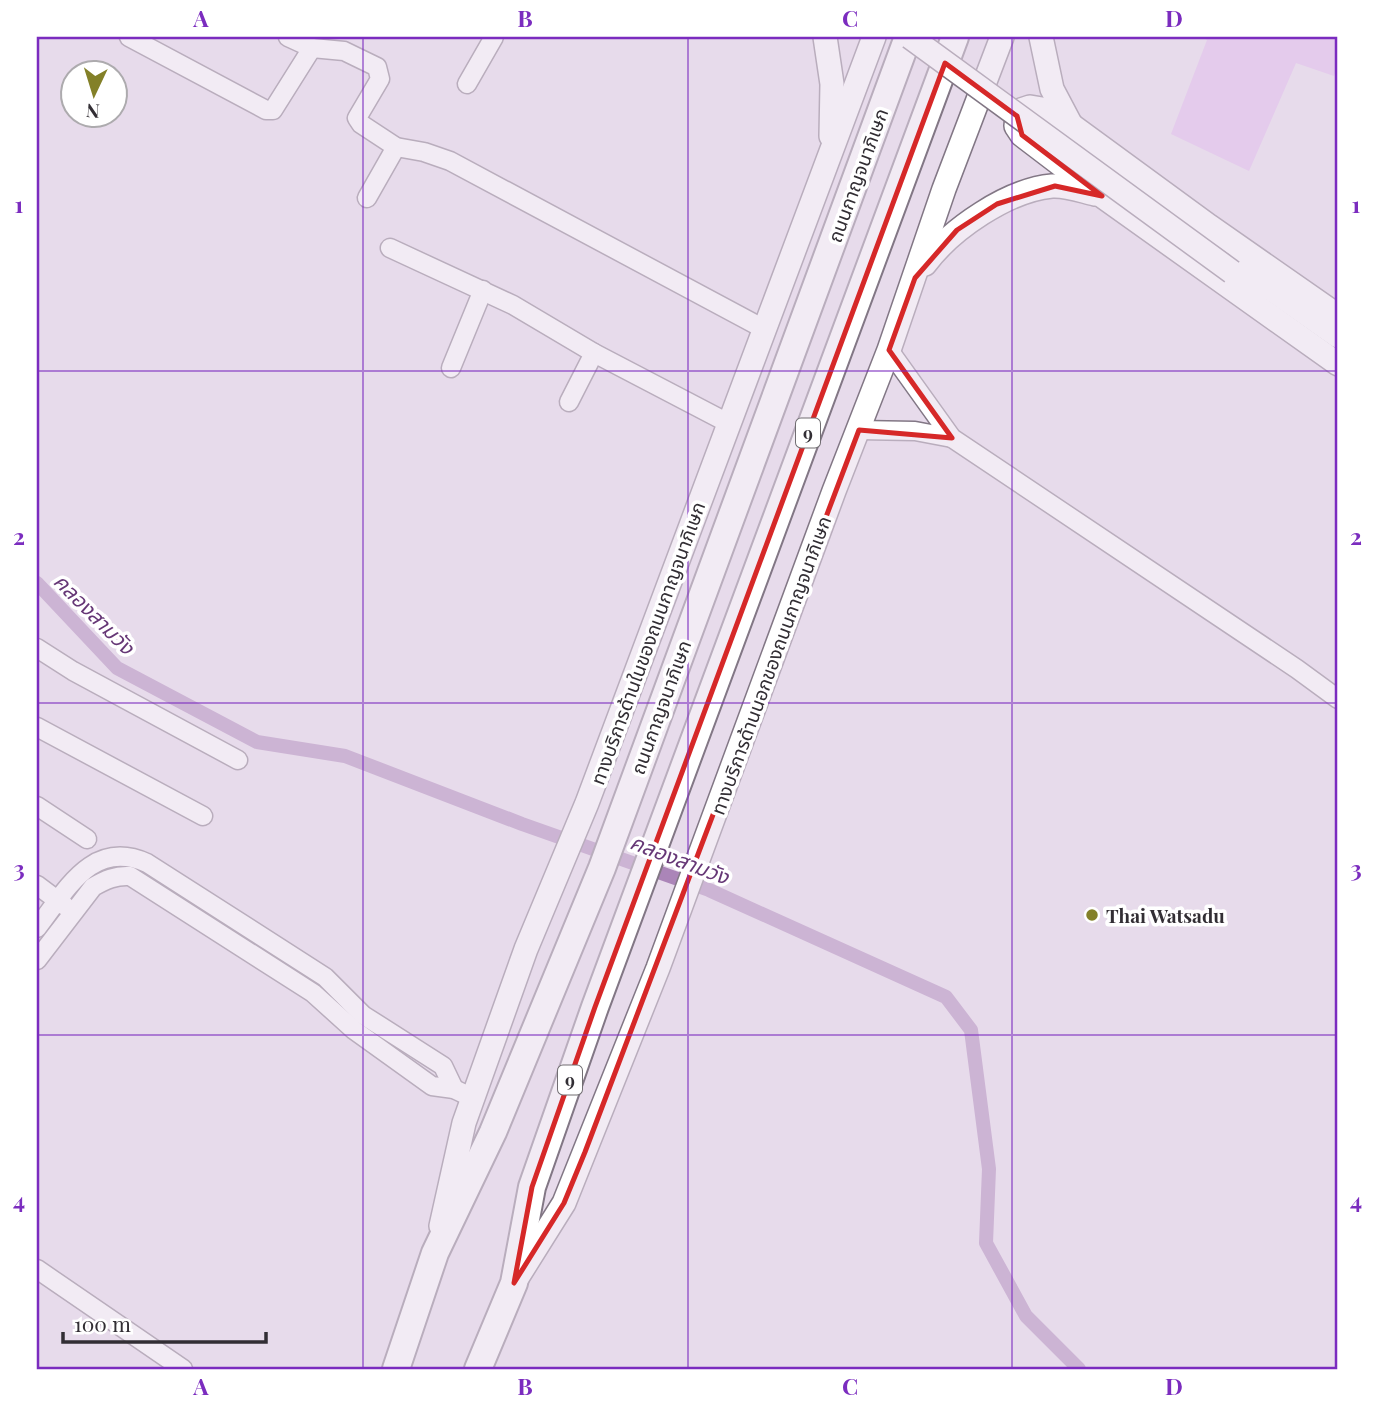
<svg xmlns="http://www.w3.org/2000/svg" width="1375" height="1406" font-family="'Playfair Display','Noto Sans Thai',serif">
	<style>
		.green { fill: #dfb8ed }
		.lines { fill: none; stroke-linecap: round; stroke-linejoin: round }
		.canal { stroke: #ab85b8; stroke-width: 14 }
		.minor-casing { stroke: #827785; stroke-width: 21 }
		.major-casing { stroke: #827785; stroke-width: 26 }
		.highway-casing { stroke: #827785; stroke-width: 30 }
		.minor { stroke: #fff; stroke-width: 18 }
		.major { stroke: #fff; stroke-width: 23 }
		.highway { stroke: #fff; stroke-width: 26 }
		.major-bridge-casing { stroke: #827785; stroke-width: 26; stroke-linecap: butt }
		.major-bridge { stroke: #fff; stroke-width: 23 }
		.marked { fill: none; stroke: #d62828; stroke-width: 5; stroke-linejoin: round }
		.grid { fill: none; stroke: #7b2cbf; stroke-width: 2; stroke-opacity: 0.55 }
		.poi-dot { fill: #838028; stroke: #fff; stroke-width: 2.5 }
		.labels { text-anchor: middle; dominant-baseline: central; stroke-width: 7; stroke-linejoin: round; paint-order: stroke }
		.shield { fill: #fff; stroke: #706d71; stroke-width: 2 }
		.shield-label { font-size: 18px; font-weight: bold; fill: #322e34 }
		.street-label { font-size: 19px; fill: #322e34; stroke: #fff }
		.poi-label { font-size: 19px; font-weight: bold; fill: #322e34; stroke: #fff; text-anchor: start }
		.water-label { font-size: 21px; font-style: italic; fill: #663776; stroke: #fff }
		.neatline { fill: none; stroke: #7b2cbf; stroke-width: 2.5 }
		.grid-label { font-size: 23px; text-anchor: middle; font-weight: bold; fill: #7b2cbf }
	</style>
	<rect width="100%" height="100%" fill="#e7dbeb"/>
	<!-- green -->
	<path class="green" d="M 1202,37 L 1338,37 L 1338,64 L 1334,76 L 1296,63 L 1249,171 L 1171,134 L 1207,40 Z"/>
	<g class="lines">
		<!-- canal -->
		<path class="canal" d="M 37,583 L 117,668 L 257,742 L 345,756 L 522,824 L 709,890 L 946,997 L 971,1030 L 989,1169 L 986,1243 L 1026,1316 L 1079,1369"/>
		<defs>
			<g id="minor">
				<path d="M 129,37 L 266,110 L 273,110 L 312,48"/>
				<path d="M 288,37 L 312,48 L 344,51 L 377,67 L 380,79 L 357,118 L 361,124 L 396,147 L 424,152 L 450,161 L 766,330"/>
				<path d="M 467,84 L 494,37"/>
				<path d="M 367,198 L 396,147"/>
				<path d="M 390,248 L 513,305 L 594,353 L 730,424"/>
				<path d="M 889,350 L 952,438 L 1297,669 L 1338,699"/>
				<path d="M 451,368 L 483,290"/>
				<path d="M 569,402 L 594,353"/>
				<path d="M 859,430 L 915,431 L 952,438"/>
				<path d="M 37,648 L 73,671 L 238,760"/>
				<path d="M 37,727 L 203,816"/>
				<path d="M 37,806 L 87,839"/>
				<path d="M 37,885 L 65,906"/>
				<path d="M 37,928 C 66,891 92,838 147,863 L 325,977 L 363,1015 L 443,1066 L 454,1089"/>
				<path d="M 37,960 L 93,887 C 105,880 116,875 130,876 L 313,993 L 354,1030 L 432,1086 L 454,1089 L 473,1098"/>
				<path d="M 37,1269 L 183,1369"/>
			</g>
			<g id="major">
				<path d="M 825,37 L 832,84 L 831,136"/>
				<path d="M 1041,37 L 1052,89 L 1071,125"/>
				<path d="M 925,264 C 951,229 1008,190 1052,186 C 1066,185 1082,191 1095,194"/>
				<path d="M 1237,265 L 1338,336"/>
				<path d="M 1338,316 L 1209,226 L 1071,125 L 1042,109 L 1030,107 L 1021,110 L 1017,117 L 1016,126 L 1022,135 L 1102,196 L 1338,364"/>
				<path d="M 441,1226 L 464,1123 L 526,949 L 587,803 L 874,37"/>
				<path d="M 517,1278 L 564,1203 L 658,968 L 834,491 L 889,350 L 944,189 L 1002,37"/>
			</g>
			<g id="highway">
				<path d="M 396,1369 L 435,1253 L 493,1132 L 602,868 L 908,37"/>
				<path d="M 478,1369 L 514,1283 L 532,1187 L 595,1007 L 955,37"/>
			</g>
		</defs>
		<!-- minor casing -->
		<use href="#minor" class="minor-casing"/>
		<!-- major casing -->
		<use href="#major" class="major-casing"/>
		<!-- highway casing -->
		<use href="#highway" class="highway-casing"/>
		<!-- minor -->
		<use href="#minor" class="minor"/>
		<!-- major -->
		<use href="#major" class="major"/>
		<!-- highway -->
		<use href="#highway" class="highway"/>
		<defs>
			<path id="major-bridge" d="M 910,37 L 1232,272"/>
		</defs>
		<!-- major-bridge casing -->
		<use href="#major-bridge" class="major-bridge-casing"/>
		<!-- major-bridge -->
		<use href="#major-bridge" class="major-bridge"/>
	</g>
	<!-- marked area -->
	<path d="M0 0H1375V1406H0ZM 945,63 L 1017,116 L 1022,135 L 1102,196 L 1055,186 L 997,204 L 957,230 L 915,278 L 889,350 L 952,438 L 859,430 L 585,1152 L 564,1203 L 514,1283 L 532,1187 L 595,1007 Z" fill="#e7dbeb" fill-opacity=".55" fill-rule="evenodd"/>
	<path class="marked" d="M 945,63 L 1017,116 L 1022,135 L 1102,196 L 1055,186 L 997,204 L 957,230 L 915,278 L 889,350 L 952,438 L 859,430 L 585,1152 L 564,1203 L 514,1283 L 532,1187 L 595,1007 Z"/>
	<!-- grid -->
	<path class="grid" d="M 363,37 L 363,1369M 688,37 L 688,1369M 1012,37 L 1012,1369M 37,371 L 1338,371M 37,703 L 1338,703M 37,1035 L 1338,1035"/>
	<!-- markers -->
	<circle class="poi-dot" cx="1092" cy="915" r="7"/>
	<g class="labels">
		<!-- shield labels -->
		<g class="shield">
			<rect x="796" y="418.5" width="24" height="29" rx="5"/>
			<rect x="558" y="1065.5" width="24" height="29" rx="5"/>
		</g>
		<g class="shield-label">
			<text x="808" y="433">9</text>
			<text x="570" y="1080">9</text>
		</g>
		<!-- street labels -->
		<g class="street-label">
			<text transform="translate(857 175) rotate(-70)">ถนนกาญจนาภิเษก</text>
			<text transform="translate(647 643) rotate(-70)">ทางบริการด้านในของถนนกาญจนาภิเษก</text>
			<text transform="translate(770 665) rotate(-70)">ทางบริการด้านนอกของถนนกาญจนาภิเษก</text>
			<text transform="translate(660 707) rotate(-70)">ถนนกาญจนาภิเษก</text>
		</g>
		<!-- poi labels -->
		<g class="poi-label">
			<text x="1106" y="915">Thai Watsadu</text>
		</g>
		<!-- water labels -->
		<g class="water-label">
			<text transform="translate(95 613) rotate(45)">คลองสามวัง</text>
			<text transform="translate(680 858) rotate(21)">คลองสามวัง</text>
		</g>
	</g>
	<!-- border -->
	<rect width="1375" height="1406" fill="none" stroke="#ffffff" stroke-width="77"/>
	<!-- north arrow -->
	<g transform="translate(94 94) rotate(184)"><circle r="33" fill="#ffffff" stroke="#adabae" stroke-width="2"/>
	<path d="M0-5L12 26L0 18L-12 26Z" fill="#838028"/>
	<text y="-10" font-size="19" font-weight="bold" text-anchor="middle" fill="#322e34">N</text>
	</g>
	<!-- scale -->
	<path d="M63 1332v10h203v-10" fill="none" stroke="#322e34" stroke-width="3.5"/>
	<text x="74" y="1332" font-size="21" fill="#322e34" stroke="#ffffff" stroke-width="5" paint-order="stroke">100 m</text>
	<rect x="38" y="38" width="1298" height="1330" class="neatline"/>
	<g class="grid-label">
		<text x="201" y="27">A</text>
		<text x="525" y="27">B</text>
		<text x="850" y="27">C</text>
		<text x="1174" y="27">D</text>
		<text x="19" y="213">1</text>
		<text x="1356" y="213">1</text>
		<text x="19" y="545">2</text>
		<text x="1356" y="545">2</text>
		<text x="19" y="877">3</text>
		<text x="1356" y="877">3</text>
		<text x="19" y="1209">4</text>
		<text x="1356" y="1209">4</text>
		<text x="201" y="1395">A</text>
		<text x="525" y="1395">B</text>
		<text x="850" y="1395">C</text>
		<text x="1174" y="1395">D</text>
	</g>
</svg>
